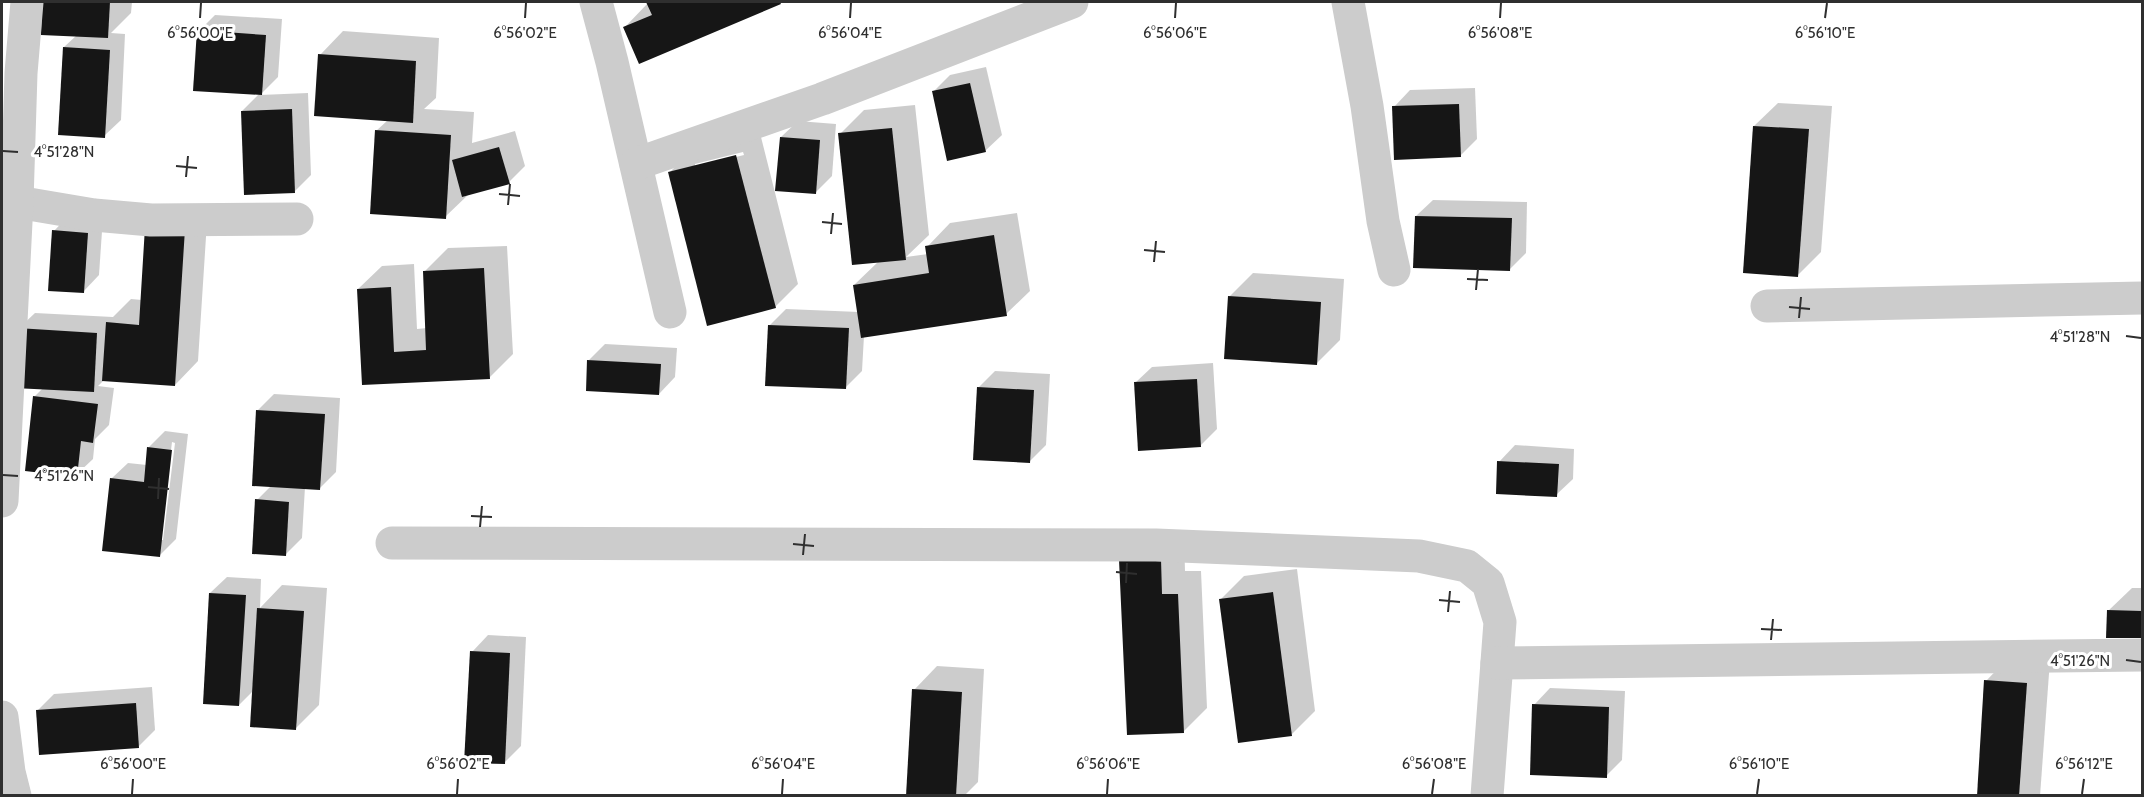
<svg xmlns="http://www.w3.org/2000/svg" width="2144" height="797" font-family="Cabin,sans-serif">
	<style>
		.shadow { fill: #0003; fill-rule: evenodd }
		.building { fill: #161616 }
		.lines { fill: none; stroke-linecap: round; stroke-linejoin: round }
		.minor { stroke: #ccc; stroke-width: 33 }
		.ticks { fill: none; stroke: #2f2f2f; stroke-width: 2 }
		.ticks-label { font-size: 15px; text-anchor: middle; fill: #2f2f2f; stroke: #fff; stroke-width: 6; stroke-linejoin: round; paint-order: stroke }
	</style>
	<rect width="100%" height="100%" fill="#fff"/>
	<!-- shadow -->
	<g class="shadow">
		<path d="M 43,2 L 132,2 L 131,13 L 111,33 L 125,34 L 121,120 L 104,136 L 64,47 L 77,35 L 42,34 Z"/>
		<path d="M 648,2 L 781,2 L 625,27 L 648,3 Z"/>
		<path d="M 215,15 L 282,19 L 278,77 L 260,95 L 308,93 L 311,175 L 295,191 L 242,111 L 260,93 L 199,31 Z"/>
		<path d="M 343,31 L 439,38 L 436,98 L 424,109 L 474,112 L 472,143 L 515,131 L 525,166 L 509,182 L 469,194 L 445,217 L 376,131 L 388,120 L 320,55 Z"/>
		<path d="M 986,67 L 1002,135 L 985,151 L 933,92 L 950,75 Z"/>
		<path d="M 1475,88 L 1477,139 L 1460,156 L 1394,107 L 1410,90 Z"/>
		<path d="M 1778,103 L 1832,106 L 1821,252 L 1798,275 L 1754,126 Z"/>
		<path d="M 915,105 L 929,235 L 906,257 L 928,254 L 927,247 L 950,223 L 1017,213 L 1030,291 L 1006,314 L 864,336 L 862,371 L 846,387 L 769,326 L 786,309 L 859,312 L 854,285 L 879,261 L 840,134 L 864,110 Z"/>
		<path d="M 798,121 L 836,124 L 832,176 L 816,192 L 781,137 Z"/>
		<path d="M 760,133 L 798,284 L 775,307 L 669,173 L 693,149 ZM 743,152 L 744,155 L 695,167 L 695,164 Z"/>
		<path d="M 1433,200 L 1527,202 L 1526,253 L 1509,270 L 1416,216 Z"/>
		<path d="M 170,204 L 208,206 L 198,361 L 175,385 L 104,380 L 98,386 L 114,388 L 109,425 L 95,439 L 93,459 L 76,475 L 34,397 L 43,388 L 18,329 L 35,313 L 113,317 L 131,299 L 142,300 Z"/>
		<path d="M 70,214 L 103,217 L 99,275 L 83,292 L 54,231 Z"/>
		<path d="M 507,246 L 513,354 L 489,378 L 363,384 L 358,289 L 382,266 L 414,264 L 417,329 L 427,328 L 424,272 L 448,248 Z"/>
		<path d="M 1253,273 L 1344,279 L 1340,340 L 1317,363 L 1229,297 Z"/>
		<path d="M 605,344 L 677,348 L 675,377 L 659,394 L 589,360 Z"/>
		<path d="M 1213,363 L 1217,429 L 1200,446 L 1135,383 L 1152,367 Z"/>
		<path d="M 995,371 L 1050,374 L 1046,445 L 1029,462 L 979,387 Z"/>
		<path d="M 274,394 L 340,398 L 336,472 L 320,488 L 305,487 L 302,538 L 285,555 L 257,500 L 271,486 L 257,411 Z"/>
		<path d="M 165,431 L 188,434 L 176,539 L 159,556 L 111,479 L 128,463 L 147,465 L 149,447 ZM 172,442 L 175,443 L 163,540 L 160,540 Z"/>
		<path d="M 1515,445 L 1574,449 L 1573,479 L 1556,495 L 1499,462 Z"/>
		<path d="M 1184,536 L 1185,571 L 1201,571 L 1207,708 L 1183,732 L 1121,560 Z"/>
		<path d="M 1297,569 L 1315,711 L 1292,734 L 1221,599 L 1244,576 Z"/>
		<path d="M 227,577 L 261,579 L 260,608 L 282,585 L 327,588 L 319,705 L 296,728 L 254,690 L 239,705 L 210,593 Z"/>
		<path d="M 2132,588 L 2142,588 L 2142,637 L 2108,636 L 2108,611 Z"/>
		<path d="M 488,635 L 526,637 L 521,746 L 504,763 L 472,652 Z"/>
		<path d="M 2009,657 L 2050,660 L 2040,796 L 1978,796 L 1986,681 Z"/>
		<path d="M 937,666 L 984,669 L 978,782 L 964,796 L 908,796 L 914,690 Z"/>
		<path d="M 152,687 L 155,730 L 139,746 L 38,710 L 54,694 Z"/>
		<path d="M 1550,688 L 1625,691 L 1622,760 L 1606,776 L 1534,705 Z"/>
	</g>
	<!-- building -->
	<g class="building">
		<path d="M 42,2 L 110,2 L 108,38 L 41,35 Z"/>
		<path d="M 646,2 L 780,2 L 781,4 L 639,64 L 623,27 L 652,15 Z"/>
		<path d="M 197,30 L 266,35 L 262,95 L 193,91 Z"/>
		<path d="M 63,47 L 110,50 L 105,138 L 58,135 Z"/>
		<path d="M 318,54 L 416,61 L 413,123 L 314,116 Z"/>
		<path d="M 970,83 L 986,152 L 947,161 L 932,91 Z"/>
		<path d="M 1459,104 L 1461,157 L 1394,160 L 1392,106 Z"/>
		<path d="M 292,109 L 295,193 L 244,195 L 241,111 Z"/>
		<path d="M 1753,126 L 1809,129 L 1798,277 L 1743,273 Z"/>
		<path d="M 892,128 L 906,260 L 852,265 L 838,133 Z"/>
		<path d="M 375,130 L 451,135 L 446,219 L 370,214 Z"/>
		<path d="M 780,137 L 820,140 L 816,194 L 775,191 Z"/>
		<path d="M 499,147 L 510,184 L 462,197 L 452,160 Z"/>
		<path d="M 736,155 L 776,308 L 707,326 L 668,172 Z"/>
		<path d="M 1415,216 L 1512,218 L 1510,271 L 1413,268 Z"/>
		<path d="M 145,227 L 185,229 L 175,386 L 102,381 L 106,322 L 139,325 Z"/>
		<path d="M 52,230 L 88,233 L 84,293 L 48,291 Z"/>
		<path d="M 994,235 L 1007,316 L 861,338 L 853,285 L 929,273 L 925,246 Z"/>
		<path d="M 484,268 L 490,379 L 362,385 L 357,289 L 391,287 L 394,352 L 426,350 L 423,271 Z"/>
		<path d="M 1228,296 L 1321,302 L 1317,365 L 1224,359 Z"/>
		<path d="M 768,325 L 849,328 L 846,389 L 765,386 Z"/>
		<path d="M 17,328 L 97,333 L 94,392 L 14,388 Z"/>
		<path d="M 587,360 L 661,364 L 659,395 L 586,391 Z"/>
		<path d="M 1197,379 L 1201,447 L 1138,451 L 1134,382 Z"/>
		<path d="M 977,387 L 1034,390 L 1030,463 L 973,460 Z"/>
		<path d="M 33,396 L 98,404 L 93,443 L 81,441 L 77,477 L 25,471 Z"/>
		<path d="M 256,410 L 325,414 L 320,490 L 252,486 Z"/>
		<path d="M 147,447 L 172,450 L 160,557 L 102,551 L 110,478 L 144,482 Z"/>
		<path d="M 1497,461 L 1559,464 L 1557,497 L 1496,494 Z"/>
		<path d="M 255,499 L 289,502 L 286,556 L 252,554 Z"/>
		<path d="M 1161,559 L 1162,594 L 1178,594 L 1184,733 L 1127,735 L 1119,560 Z"/>
		<path d="M 1273,592 L 1292,736 L 1238,743 L 1219,599 Z"/>
		<path d="M 209,593 L 246,595 L 239,706 L 203,704 Z"/>
		<path d="M 257,608 L 304,611 L 296,730 L 250,727 Z"/>
		<path d="M 2107,610 L 2142,611 L 2142,638 L 2106,638 Z"/>
		<path d="M 470,651 L 510,653 L 505,764 L 464,763 Z"/>
		<path d="M 1984,680 L 2027,683 L 2019,796 L 1977,796 Z"/>
		<path d="M 912,689 L 962,692 L 956,796 L 906,796 Z"/>
		<path d="M 136,703 L 139,748 L 39,755 L 36,710 Z"/>
		<path d="M 1532,704 L 1609,707 L 1607,778 L 1530,775 Z"/>
	</g>
	<g class="lines">
		<!-- minor -->
		<g class="minor">
			<path d="M 596,2 L 612,62 L 670,312"/>
			<path d="M 1348,2 L 1367,106 L 1383,221 L 1394,270"/>
			<path d="M 636,164 L 822,99 L 1072,2"/>
			<path d="M 17,202 L 94,215 L 151,220 L 297,219"/>
			<path d="M 1767,306 L 2142,298"/>
			<path d="M 2,501 L 17,202 L 21,73 L 27,2"/>
			<path d="M 392,543 L 1156,545 L 1419,556 L 1467,566 L 1488,583 L 1500,622 L 1487,796"/>
			<path d="M 1497,663 L 2142,655"/>
			<path d="M 2,717 L 9,772 L 15,796"/>
		</g>
	</g>
	<!-- ticks -->
	<path class="ticks" d="M 200,18 L 201,3M 525,18 L 526,3M 850,18 L 851,3M 1175,18 L 1176,3M 1500,18 L 1501,3M 1825,18 L 1827,3M 3,151 L 18,152M 176,166 L 197,168M 186,177 L 188,156M 499,194 L 520,196M 508,205 L 510,184M 822,222 L 842,224M 831,234 L 833,213M 1144,250 L 1165,252M 1154,262 L 1156,241M 1467,279 L 1488,280M 1476,290 L 1478,269M 1789,307 L 1810,309M 1799,318 L 1801,297M 2126,336 L 2141,338M 3,475 L 18,476M 148,487 L 169,489M 158,499 L 159,478M 471,516 L 492,517M 480,527 L 482,506M 793,544 L 814,546M 803,555 L 805,534M 1116,572 L 1137,574M 1126,583 L 1127,563M 1439,600 L 1460,602M 1448,612 L 1450,591M 1761,629 L 1782,630M 1771,640 L 1773,619M 2126,660 L 2141,662M 132,794 L 133,779M 457,794 L 458,779M 782,794 L 783,779M 1107,794 L 1108,779M 1432,794 L 1434,779M 1757,794 L 1759,779M 2082,794 L 2084,779"/>
	<g class="ticks-label">
		<text x="200" y="38">6°56'00"E</text>
		<text x="525" y="38">6°56'02"E</text>
		<text x="850" y="38">6°56'04"E</text>
		<text x="1175" y="38">6°56'06"E</text>
		<text x="1500" y="38">6°56'08"E</text>
		<text x="1825" y="38">6°56'10"E</text>
		<text x="64" y="157">4°51'28"N</text>
		<text x="2080" y="342">4°51'28"N</text>
		<text x="64" y="481">4°51'26"N</text>
		<text x="2080" y="666">4°51'26"N</text>
		<text x="133" y="769">6°56'00"E</text>
		<text x="458" y="769">6°56'02"E</text>
		<text x="783" y="769">6°56'04"E</text>
		<text x="1108" y="769">6°56'06"E</text>
		<text x="1434" y="769">6°56'08"E</text>
		<text x="1759" y="769">6°56'10"E</text>
		<text x="2084" y="769">6°56'12"E</text>
	</g>
	<!-- border -->
	<rect width="2144" height="797" fill="none" stroke="#2f2f2f" stroke-width="6"/>
</svg>
